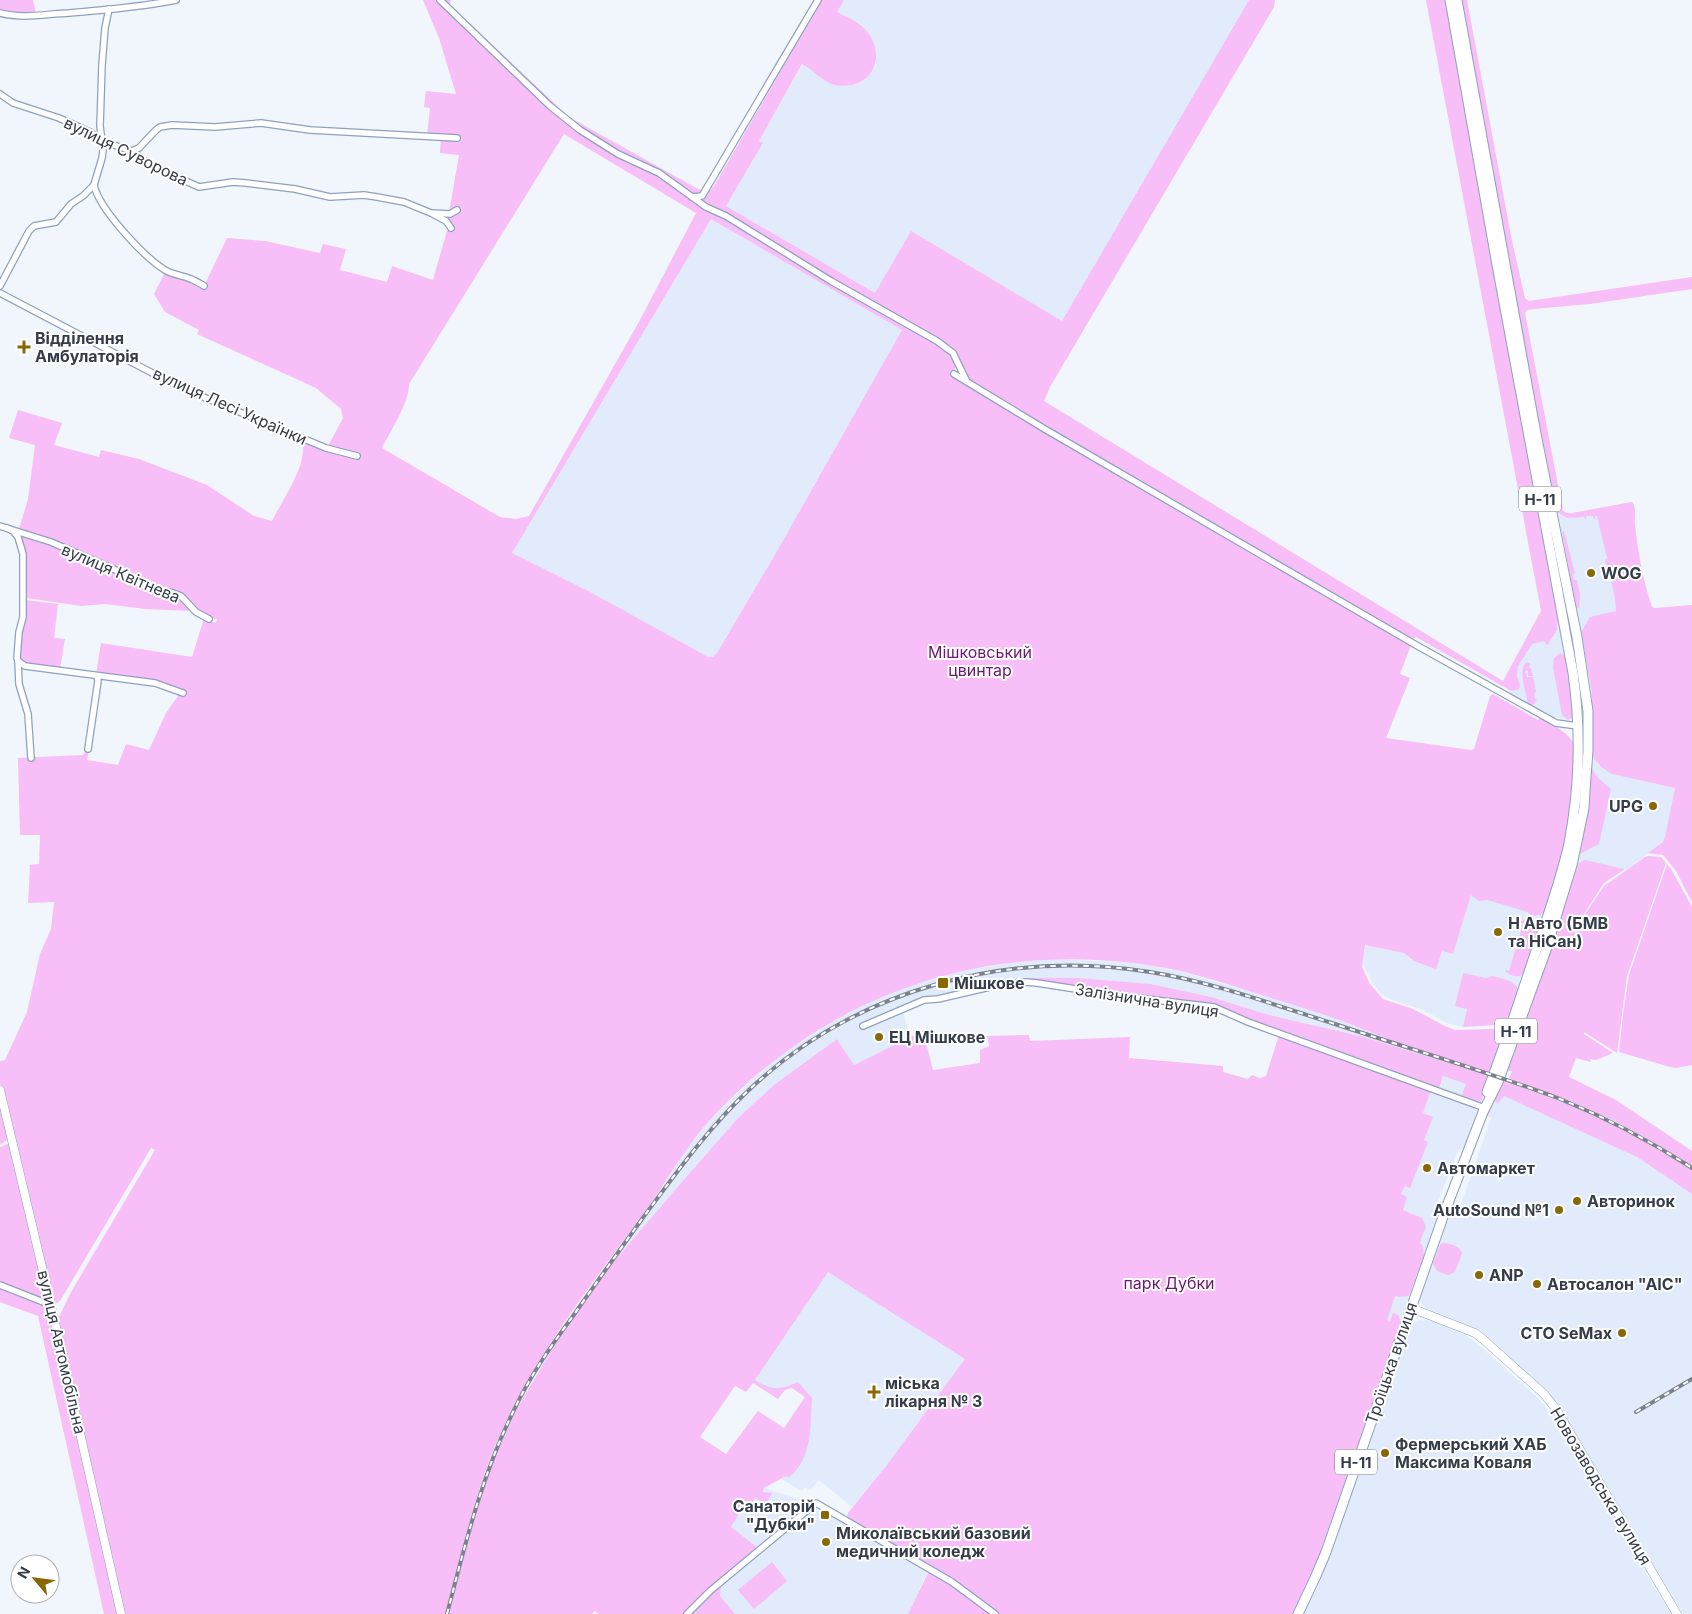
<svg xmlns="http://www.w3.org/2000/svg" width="1692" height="1614" font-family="Inter,sans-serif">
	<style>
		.built { fill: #e1ebfb }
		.green { fill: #f7bef8; fill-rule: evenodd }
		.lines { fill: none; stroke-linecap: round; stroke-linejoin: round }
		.street-casing { stroke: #8da1be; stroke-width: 8 }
		.secondary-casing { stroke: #8da1be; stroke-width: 9 }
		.primary-casing { stroke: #8da1be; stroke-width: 11 }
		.street { stroke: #fff; stroke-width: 5.5 }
		.secondary { stroke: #fff; stroke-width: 8 }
		.primary { stroke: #fff; stroke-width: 9 }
		.rail-casing { stroke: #7b828d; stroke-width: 4 }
		.rail { stroke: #fff; stroke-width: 2; stroke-dasharray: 5.5; stroke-linecap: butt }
		.poi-dot { fill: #886804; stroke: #fff; stroke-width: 2 }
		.labels { text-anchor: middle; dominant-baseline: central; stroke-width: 4; stroke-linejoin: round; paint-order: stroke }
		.shield { fill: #fff; stroke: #70767f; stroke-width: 1 }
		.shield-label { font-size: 15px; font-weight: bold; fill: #333c48 }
		.street-label { font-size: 16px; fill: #333c48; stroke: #fff }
		.poi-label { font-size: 16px; font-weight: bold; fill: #333c48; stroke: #fff; text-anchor: start }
		.park-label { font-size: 16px; fill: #6c1771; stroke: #fff }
	</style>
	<rect width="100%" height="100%" fill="#f1f5fc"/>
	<!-- built -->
	<g class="built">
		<path d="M 844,0 L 1249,0 L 1062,321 L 911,231 L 875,293 L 726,206 L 763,144 L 759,141 L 803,64 L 849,86 L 860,83 L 868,77 L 876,65 L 876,51 L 861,25 L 837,12 Z"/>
		<path d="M 711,219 L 902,330 L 776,553 L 717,653 L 713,657 L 708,657 L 512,553 Z"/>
		<path d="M 1554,510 L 1566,516 L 1598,513 L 1620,612 L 1589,620 L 1581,632 L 1562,532 Z"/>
		<path d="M 1558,619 L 1565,657 L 1572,718 L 1568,720 L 1550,716 L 1509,694 L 1513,690 L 1515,668 L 1524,653 L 1532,642 L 1558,626 Z"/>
		<path d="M 1593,740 L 1593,756 L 1597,764 L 1601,767 L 1612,774 L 1675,788 L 1665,837 L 1663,842 L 1656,848 L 1627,869 L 1581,861 L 1571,879 Z"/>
		<path d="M 1471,895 L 1548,910 L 1519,994 L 1504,983 L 1463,974 L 1455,1006 L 1467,1008 L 1463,1027 L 1447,1023 L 1421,1009 L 1392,1000 L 1380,993 L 1373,983 L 1362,963 L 1366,945 L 1404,953 L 1414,961 L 1442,951 L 1453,954 Z"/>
		<path d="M 1054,959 L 1116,962 L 1154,966 L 1185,973 L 1297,1005 L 1366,1030 L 1394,1042 L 1482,1070 L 1481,1074 L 1364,1037 L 1269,1015 L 1211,997 L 1151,984 L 1078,978 L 1009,980 L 972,987 L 928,998 L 903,1011 L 910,1038 L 854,1065 L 837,1039 L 774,1085 L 738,1118 L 610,1266 L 553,1348 L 529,1386 L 503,1437 L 449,1614 L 446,1614 L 476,1500 L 489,1464 L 499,1436 L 525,1384 L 549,1346 L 657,1196 L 688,1147 L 709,1121 L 746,1085 L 783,1053 L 832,1022 L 868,1003 L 907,986 L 962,971 L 1011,963 Z"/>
		<path d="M 1443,1076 L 1466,1084 L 1461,1097 L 1439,1089 Z"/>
		<path d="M 1509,1079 L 1561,1098 L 1615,1121 L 1692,1166 L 1692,1170 L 1646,1142 L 1608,1121 L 1560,1100 L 1508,1082 Z"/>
		<path d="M 1431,1091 L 1475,1108 L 1477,1112 L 1464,1148 L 1458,1150 L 1437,1204 L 1442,1208 L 1424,1255 L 1412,1213 L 1403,1210 L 1407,1197 L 1401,1195 L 1405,1186 L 1410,1188 L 1427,1142 L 1424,1141 L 1423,1113 Z"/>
		<path d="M 1504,1096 L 1637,1157 L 1692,1194 L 1692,1614 L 1683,1614 L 1576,1435 L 1547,1392 L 1497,1345 L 1477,1329 L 1427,1309 L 1421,1303 L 1419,1297 L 1453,1201 L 1461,1204 L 1491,1119 L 1488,1116 L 1494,1101 L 1499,1100 Z"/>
		<path d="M 828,1271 L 965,1359 L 886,1466 L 852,1507 L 819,1480 L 810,1490 L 805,1487 L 802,1491 L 781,1479 L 786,1476 L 812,1398 L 798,1383 L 782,1389 L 770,1388 L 755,1380 Z"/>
		<path d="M 1395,1295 L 1400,1297 L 1409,1296 L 1401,1321 L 1400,1317 L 1393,1313 L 1390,1321 L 1386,1320 Z"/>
		<path d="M 1419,1320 L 1432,1321 L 1458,1331 L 1472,1339 L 1540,1400 L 1555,1420 L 1655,1589 L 1672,1614 L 1304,1614 L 1318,1586 L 1338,1533 L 1409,1328 L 1412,1323 Z"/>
		<path d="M 764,1488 L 804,1501 L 807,1503 L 807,1506 L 758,1548 L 730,1528 L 746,1502 L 755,1498 L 766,1504 Z"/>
		<path d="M 815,1510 L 825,1512 L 928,1571 L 908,1614 L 735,1614 L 720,1596 L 721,1585 L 809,1513 Z"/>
	</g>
	<!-- green -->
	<g class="green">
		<path d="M 0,0 L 33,0 L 36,14 L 0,12 Z"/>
		<path d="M 423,0 L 438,0 L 565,120 L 641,164 L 725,217 L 936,343 L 951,355 L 956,365 L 954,371 L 950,375 L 1411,645 L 1400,674 L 1410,678 L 1386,738 L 1471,750 L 1474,749 L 1490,696 L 1493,694 L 1538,720 L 1541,717 C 1554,725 1571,734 1577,749 L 1568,838 L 1548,910 C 1542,914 1538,917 1530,915 L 1528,912 L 1488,900 L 1479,901 L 1471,895 L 1453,954 L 1442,951 L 1436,969 L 1414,961 L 1404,953 L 1365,945 L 1362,967 L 1370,984 L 1383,999 L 1413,1009 L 1445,1026 L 1455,1030 L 1492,1029 L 1505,1032 L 1506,1034 L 1481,1102 L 1461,1097 L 1466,1084 L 1443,1076 L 1439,1089 L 1249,1021 L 1219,1007 L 1028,981 L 1028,979 L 1030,978 L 1078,978 L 1151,984 L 1211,997 L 1269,1015 L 1364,1037 L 1481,1073 L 1482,1071 C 1454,1060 1424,1053 1395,1042 C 1384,1038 1374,1033 1363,1029 C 1325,1014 1287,1003 1249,991 C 1218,981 1186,971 1154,966 C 983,939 824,995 708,1122 C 683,1150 666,1184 643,1214 C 592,1284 537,1353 501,1432 C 475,1490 462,1553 446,1614 L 124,1614 L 58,1319 L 71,1292 L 155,1150 L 151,1148 L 60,1301 L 55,1304 L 53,1302 L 0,1083 L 0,1061 L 5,1060 L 27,1012 L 40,954 L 51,929 L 54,902 L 28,903 L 30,865 L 39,864 L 40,835 L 20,835 L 18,758 L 83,755 L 87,749 L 89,749 L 87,760 L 118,765 L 126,744 L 149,750 L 166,713 L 178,696 L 177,690 L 96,674 L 101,643 L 192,657 L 204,618 L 216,623 L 217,619 L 209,618 L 202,615 L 189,602 L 152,587 L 19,529 L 28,499 L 35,445 L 9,438 L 18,410 L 62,423 L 54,445 L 99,457 L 101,450 L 139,459 L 207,485 L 254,516 L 272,521 C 282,501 301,474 303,452 C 304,446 301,443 303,437 L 328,446 L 343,418 L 341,409 L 316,388 L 197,334 L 199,330 L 165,312 L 154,294 L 165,272 L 205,284 L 227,238 L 265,241 L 320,253 L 323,244 L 346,249 L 340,270 L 387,282 L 392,266 L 433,280 L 448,227 L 446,222 L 430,214 L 449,213 L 459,155 L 440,153 L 441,137 L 427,136 L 430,108 L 424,107 L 426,91 L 456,94 L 439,38 ZM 564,134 L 696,213 L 640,320 L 529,516 L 516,519 L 500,517 L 382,448 C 391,430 409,403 409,384 ZM 711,219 L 902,330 L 776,553 L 717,653 L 713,657 L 708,657 L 590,592 L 512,553 Z"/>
		<path d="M 442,0 L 451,0 L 450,5 L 569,117 L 700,190 L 706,187 L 702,194 L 695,196 L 626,156 L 570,121 Z"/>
		<path d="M 822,0 L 844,0 L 837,12 C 849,18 864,24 871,37 C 886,65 866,91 835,85 C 822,82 814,70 802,64 L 759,141 L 763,143 L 726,206 L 875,293 L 911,231 L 1062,321 L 1249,0 L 1275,0 L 1274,7 L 1050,387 L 1044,401 L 1503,681 L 1541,611 L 1426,0 L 1446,0 L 1541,511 L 1558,619 L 1557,630 L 1549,642 L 1550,643 L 1547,645 L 1544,641 L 1532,644 L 1518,666 L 1517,676 L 1520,686 L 1519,689 L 1511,691 L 1416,637 L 1412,640 L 1025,415 L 970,381 L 955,351 L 701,201 L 714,186 Z"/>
		<path d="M 1459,0 L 1467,0 L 1512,241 L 1525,298 L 1529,301 L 1692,277 L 1692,289 L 1590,304 L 1534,309 L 1527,310 L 1525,313 L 1563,511 L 1567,513 L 1572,513 L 1632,502 C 1637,508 1634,517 1635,525 C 1638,552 1643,581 1652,607 L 1654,608 L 1692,605 L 1692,902 L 1676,871 L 1663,855 L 1648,853 L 1663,842 L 1665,837 L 1675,788 L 1612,774 L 1601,767 L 1595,760 L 1593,756 L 1593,715 L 1591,688 L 1581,632 L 1590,617 L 1616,611 L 1615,599 L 1610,575 L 1608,574 L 1607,572 L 1608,572 L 1605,560 L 1607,558 L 1597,516 L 1595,516 L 1595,519 L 1594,519 L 1593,516 L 1586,516 L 1586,520 L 1584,517 L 1567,518 L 1554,510 Z"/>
		<path d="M 1564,531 L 1575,573 L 1573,574 L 1574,580 L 1577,580 L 1580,594 L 1579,608 L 1576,607 L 1562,532 Z"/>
		<path d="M 17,533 L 26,535 L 105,567 L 136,583 L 180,597 L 192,611 L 145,609 L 106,604 L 81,606 L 27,598 L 25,597 Z"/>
		<path d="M 26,600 L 58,604 L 54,638 L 65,639 L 60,669 L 26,665 L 19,660 L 19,632 Z"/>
		<path d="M 1560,653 L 1565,656 L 1574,714 L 1572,718 L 1568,720 L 1562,715 L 1553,667 L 1554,658 Z"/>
		<path d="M 1527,662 L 1530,664 L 1529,668 L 1531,668 L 1533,676 L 1528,676 L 1528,670 L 1525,671 L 1527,676 L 1526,677 L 1533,677 L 1536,692 L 1534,693 L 1535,699 L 1537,699 L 1535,703 L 1531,706 L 1528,703 C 1526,692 1517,669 1527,662 Z"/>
		<path d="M 1591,767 L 1598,778 L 1611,789 L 1599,844 L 1578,855 Z"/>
		<path d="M 1648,856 L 1661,857 L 1666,863 L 1627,976 L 1617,1053 L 1584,1032 L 1584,1034 L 1613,1053 L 1596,1060 L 1590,1059 L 1591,1062 L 1576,1058 L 1569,1077 L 1616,1100 L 1692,1151 L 1692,1166 L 1615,1121 L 1561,1098 L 1509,1079 L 1512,1071 L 1506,1071 L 1571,879 L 1579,863 L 1585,860 L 1625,869 L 1604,883 L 1580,920 L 1570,946 L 1571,948 L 1581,920 L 1604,886 L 1645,857 Z"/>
		<path d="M 1667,864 L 1671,869 L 1692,907 L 1692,1065 L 1676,1068 L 1670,1067 L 1619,1052 L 1623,1015 L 1629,975 Z"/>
		<path d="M 1525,919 L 1535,922 L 1538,929 L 1537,932 L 1525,971 L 1520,976 C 1514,977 1508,975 1505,970 L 1509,971 L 1523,924 L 1520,922 Z"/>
		<path d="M 1463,973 L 1486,978 L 1492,976 L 1504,979 L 1512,982 L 1517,987 L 1519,994 L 1508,1022 L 1497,1025 L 1463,1027 L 1467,1009 L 1455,1006 Z"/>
		<path d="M 923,1031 L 933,1070 L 980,1063 L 980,1050 L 989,1046 L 987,1036 L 1029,1035 L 1030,1041 L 1130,1037 L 1129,1058 L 1223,1066 L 1223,1072 L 1248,1079 L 1252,1075 L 1260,1078 L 1266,1076 L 1279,1035 L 1431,1091 L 1423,1113 L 1433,1117 L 1424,1140 L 1428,1142 L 1410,1188 L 1405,1186 L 1401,1194 L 1407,1197 L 1403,1210 L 1422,1218 L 1426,1227 L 1420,1242 L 1423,1247 L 1424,1255 L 1409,1296 L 1400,1297 L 1395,1296 L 1387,1320 L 1390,1321 L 1393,1313 L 1398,1315 L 1401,1321 L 1312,1576 L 1294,1614 L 908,1614 L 931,1567 L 849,1518 L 847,1516 L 848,1513 L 886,1466 L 965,1359 L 828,1272 L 755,1380 C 773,1391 779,1390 798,1382 L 812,1398 C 810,1425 813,1459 789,1477 L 786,1476 L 764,1488 L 763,1492 L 772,1493 L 766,1504 L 755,1498 L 751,1505 L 746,1502 L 731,1527 L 758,1548 L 684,1614 L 599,1614 L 595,1611 L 592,1614 L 449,1614 L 479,1500 L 492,1464 L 516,1410 L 553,1348 L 610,1266 L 675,1190 L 738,1118 L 774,1085 L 837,1039 L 854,1065 ZM 753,1383 L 778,1399 L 785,1390 L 792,1388 L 805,1397 L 784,1428 L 758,1411 L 726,1454 L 700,1437 L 735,1386 L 746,1392 Z"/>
		<path d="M 1500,1081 C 1569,1100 1631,1132 1692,1170 L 1692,1194 L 1637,1157 L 1504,1096 L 1498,1103 L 1494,1101 L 1488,1116 L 1485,1115 Z"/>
		<path d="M 0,1102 L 8,1139 L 0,1145 Z"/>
		<path d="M 8,1144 L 10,1145 L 46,1296 L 43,1299 L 0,1283 L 0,1147 Z"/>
		<path d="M 1442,1243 C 1449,1243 1460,1246 1462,1253 L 1455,1272 L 1448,1275 L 1437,1271 L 1433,1264 L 1440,1245 Z"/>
		<path d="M 0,1287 L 48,1307 L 119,1614 L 104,1614 L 38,1316 L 0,1302 Z"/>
		<path d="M 772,1562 L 787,1581 L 754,1609 L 738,1590 Z"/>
		<path d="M 721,1585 L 720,1596 L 735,1614 L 690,1614 Z"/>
	</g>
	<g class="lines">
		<defs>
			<g id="street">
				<path d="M 440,0 L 550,106 L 580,130 L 618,154 L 659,173 L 706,207 L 726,216 L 831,281 L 937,341 L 953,353 L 966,380"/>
				<path d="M 0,13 C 22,19 46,14 69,13 C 105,10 141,7 176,0"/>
				<path d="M 0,94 L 13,103 L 59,118 L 90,132 L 102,141 L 132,151 L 150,165 L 199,187 L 233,182 L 246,183 L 295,189 L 330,197 L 364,195 L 377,197 L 404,202 L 431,213 L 450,214 L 457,210"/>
				<path d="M 132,151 L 139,148 L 156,130 L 160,127 L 172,125 L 215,127 L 261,123 L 310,130 L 457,138"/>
				<path d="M 94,185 C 99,209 144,257 165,270 C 173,275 182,275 191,279 C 195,281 200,283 204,286"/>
				<path d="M 692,197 L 702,196 L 818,0"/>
				<path d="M 433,214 L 446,221 L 451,228"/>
				<path d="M 0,286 L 29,231 L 34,226 L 56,222 L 71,204 L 83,196 L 94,185 L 102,158 L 103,150 L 100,126 L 102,65 L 105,28 L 109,9"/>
				<path d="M 0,293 L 177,386 L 326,448 L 357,456"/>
				<path d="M 954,374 L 1043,428 L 1416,645 L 1556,723 L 1578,726"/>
				<path d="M 0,526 L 51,542 L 118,571 L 144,586 L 173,593 L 181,596 L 196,612 L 209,619"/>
				<path d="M 7,528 L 13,531 L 18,537 L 23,554 L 23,617 L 19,632 L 17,658 L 18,661 L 25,666 L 155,683 L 183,693"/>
				<path d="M 18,661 L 19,684 L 28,714 L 31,758"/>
				<path d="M 88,749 L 98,681 L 97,676"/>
				<path d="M 863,1026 L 924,1000 L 938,999 L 994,986 L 1026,982 L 1037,983 L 1121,996 L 1214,1007 L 1248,1022 L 1482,1107"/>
				<path d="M 0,1285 L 51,1305"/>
				<path d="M 687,1614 L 710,1591 L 816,1503 L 952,1582 L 995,1614"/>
			</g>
			<g id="secondary">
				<path d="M 0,1090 L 51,1305 L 121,1614"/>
				<path d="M 1411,1308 L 1475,1333 L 1484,1340 L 1544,1394 L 1556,1409 L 1677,1614"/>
			</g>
			<g id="primary">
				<path d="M 1450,0 L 1497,265 L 1573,673 C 1581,730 1580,786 1569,843 C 1560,885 1544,925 1531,966 C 1517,1008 1503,1051 1487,1092"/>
				<path d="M 1298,1614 L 1315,1578 L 1326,1552 L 1444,1214 L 1483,1112 L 1498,1082 L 1546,950 L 1572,865 L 1584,808 L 1585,790 L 1588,751 L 1588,711 L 1577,637 L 1536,434 L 1457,0"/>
			</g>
		</defs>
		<!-- street casing -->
		<use href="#street" class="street-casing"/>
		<!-- secondary casing -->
		<use href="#secondary" class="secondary-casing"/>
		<!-- primary casing -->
		<use href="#primary" class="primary-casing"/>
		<!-- street -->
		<use href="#street" class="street"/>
		<!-- secondary -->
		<use href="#secondary" class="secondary"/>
		<!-- primary -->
		<use href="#primary" class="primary"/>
		<defs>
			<g id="rail">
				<path d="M 1636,1412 L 1692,1379"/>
				<path d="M 447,1614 C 465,1545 482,1474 514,1410 C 530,1376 551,1346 573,1316 C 596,1283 619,1251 642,1219 C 676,1173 709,1127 751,1088 C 857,989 1007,949 1150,972 C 1213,982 1274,1005 1335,1024 C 1410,1049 1486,1071 1560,1099 C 1607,1118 1650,1141 1692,1168"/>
			</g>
		</defs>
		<!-- rail casing -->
		<use href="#rail" class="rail-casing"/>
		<!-- rail -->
		<use href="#rail" class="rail"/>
	</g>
	<!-- markers -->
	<g class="poi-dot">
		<path d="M21.5 339.5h5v5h5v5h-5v5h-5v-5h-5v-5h5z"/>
		<circle cx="1591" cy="573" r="5"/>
		<circle cx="1653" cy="806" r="5"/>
		<circle cx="1498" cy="932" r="5"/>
		<rect x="937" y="977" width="12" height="12" rx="2.5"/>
		<circle cx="879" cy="1037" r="5"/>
		<circle cx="1427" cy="1168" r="5"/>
		<circle cx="1577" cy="1201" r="5"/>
		<circle cx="1559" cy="1210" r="5"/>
		<circle cx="1479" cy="1275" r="5"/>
		<circle cx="1537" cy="1284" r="5"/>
		<circle cx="1622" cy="1333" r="5"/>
		<path d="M871.5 1384.5h5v5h5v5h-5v5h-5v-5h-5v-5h5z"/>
		<circle cx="1385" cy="1453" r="5"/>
		<rect x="820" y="1510" width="10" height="10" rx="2.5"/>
		<circle cx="826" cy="1542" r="5"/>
	</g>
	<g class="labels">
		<!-- shield labels -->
		<g class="shield">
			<rect x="1519" y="486.5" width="42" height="25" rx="4"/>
			<rect x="1495" y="1018.5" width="42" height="25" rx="4"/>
			<rect x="1335" y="1449.5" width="42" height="25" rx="4"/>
		</g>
		<g class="shield-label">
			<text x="1540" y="499">Н-11</text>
			<text x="1516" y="1031">Н-11</text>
			<text x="1356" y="1462">Н-11</text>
		</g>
		<!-- street labels -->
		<g class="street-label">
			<text transform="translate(126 151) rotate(26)">вулиця Суворова</text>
			<text transform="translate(230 406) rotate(24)">вулиця Лесі Українки</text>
			<text transform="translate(121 573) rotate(23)">вулиця Квітнева</text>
			<text transform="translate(1147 1000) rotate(9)">Залізнична вулиця</text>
			<text transform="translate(62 1352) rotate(77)">вулиця Автомобільна</text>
			<text transform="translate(1391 1363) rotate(-71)">Троїцька вулиця</text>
			<text transform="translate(1601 1486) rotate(59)">Новозаводська вулиця</text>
		</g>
		<!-- poi labels -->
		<g class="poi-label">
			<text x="35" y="338">Відділення<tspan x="35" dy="18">Амбулаторія</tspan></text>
			<text x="1601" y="573">WOG</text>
			<text x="1643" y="806" text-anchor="end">UPG</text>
			<text x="1508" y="923">Н Авто (БМВ<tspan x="1508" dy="18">та НіСан)</tspan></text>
			<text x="954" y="983">Мішкове</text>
			<text x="889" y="1037">ЕЦ Мішкове</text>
			<text x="1437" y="1168">Автомаркет</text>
			<text x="1587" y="1201">Авторинок</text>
			<text x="1549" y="1210" text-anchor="end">AutoSound №1</text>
			<text x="1489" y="1275">ANP</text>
			<text x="1547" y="1284">Автосалон "АІС"</text>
			<text x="1612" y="1333" text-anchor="end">СТО SeMax</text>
			<text x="885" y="1383">міська<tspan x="885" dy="18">лікарня № 3</tspan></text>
			<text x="1395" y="1444">Фермерський ХАБ<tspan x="1395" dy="18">Максима Коваля</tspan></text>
			<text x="815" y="1506" text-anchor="end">Санаторій<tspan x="815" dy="18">"Дубки"</tspan></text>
			<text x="836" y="1533">Миколаївський базовий<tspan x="836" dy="18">медичний коледж</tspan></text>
		</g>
		<!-- park labels -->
		<g class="park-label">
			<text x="980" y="652">Мішковський<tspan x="980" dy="18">цвинтар</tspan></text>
			<text x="1169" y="1283">парк Дубки</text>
		</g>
	</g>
	<!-- north arrow -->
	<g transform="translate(35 1579) rotate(299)"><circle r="24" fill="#ffffff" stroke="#adb1b6"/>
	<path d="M0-4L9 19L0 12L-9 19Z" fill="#886804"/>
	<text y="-8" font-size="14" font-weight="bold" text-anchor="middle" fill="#333c48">N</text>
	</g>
</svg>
